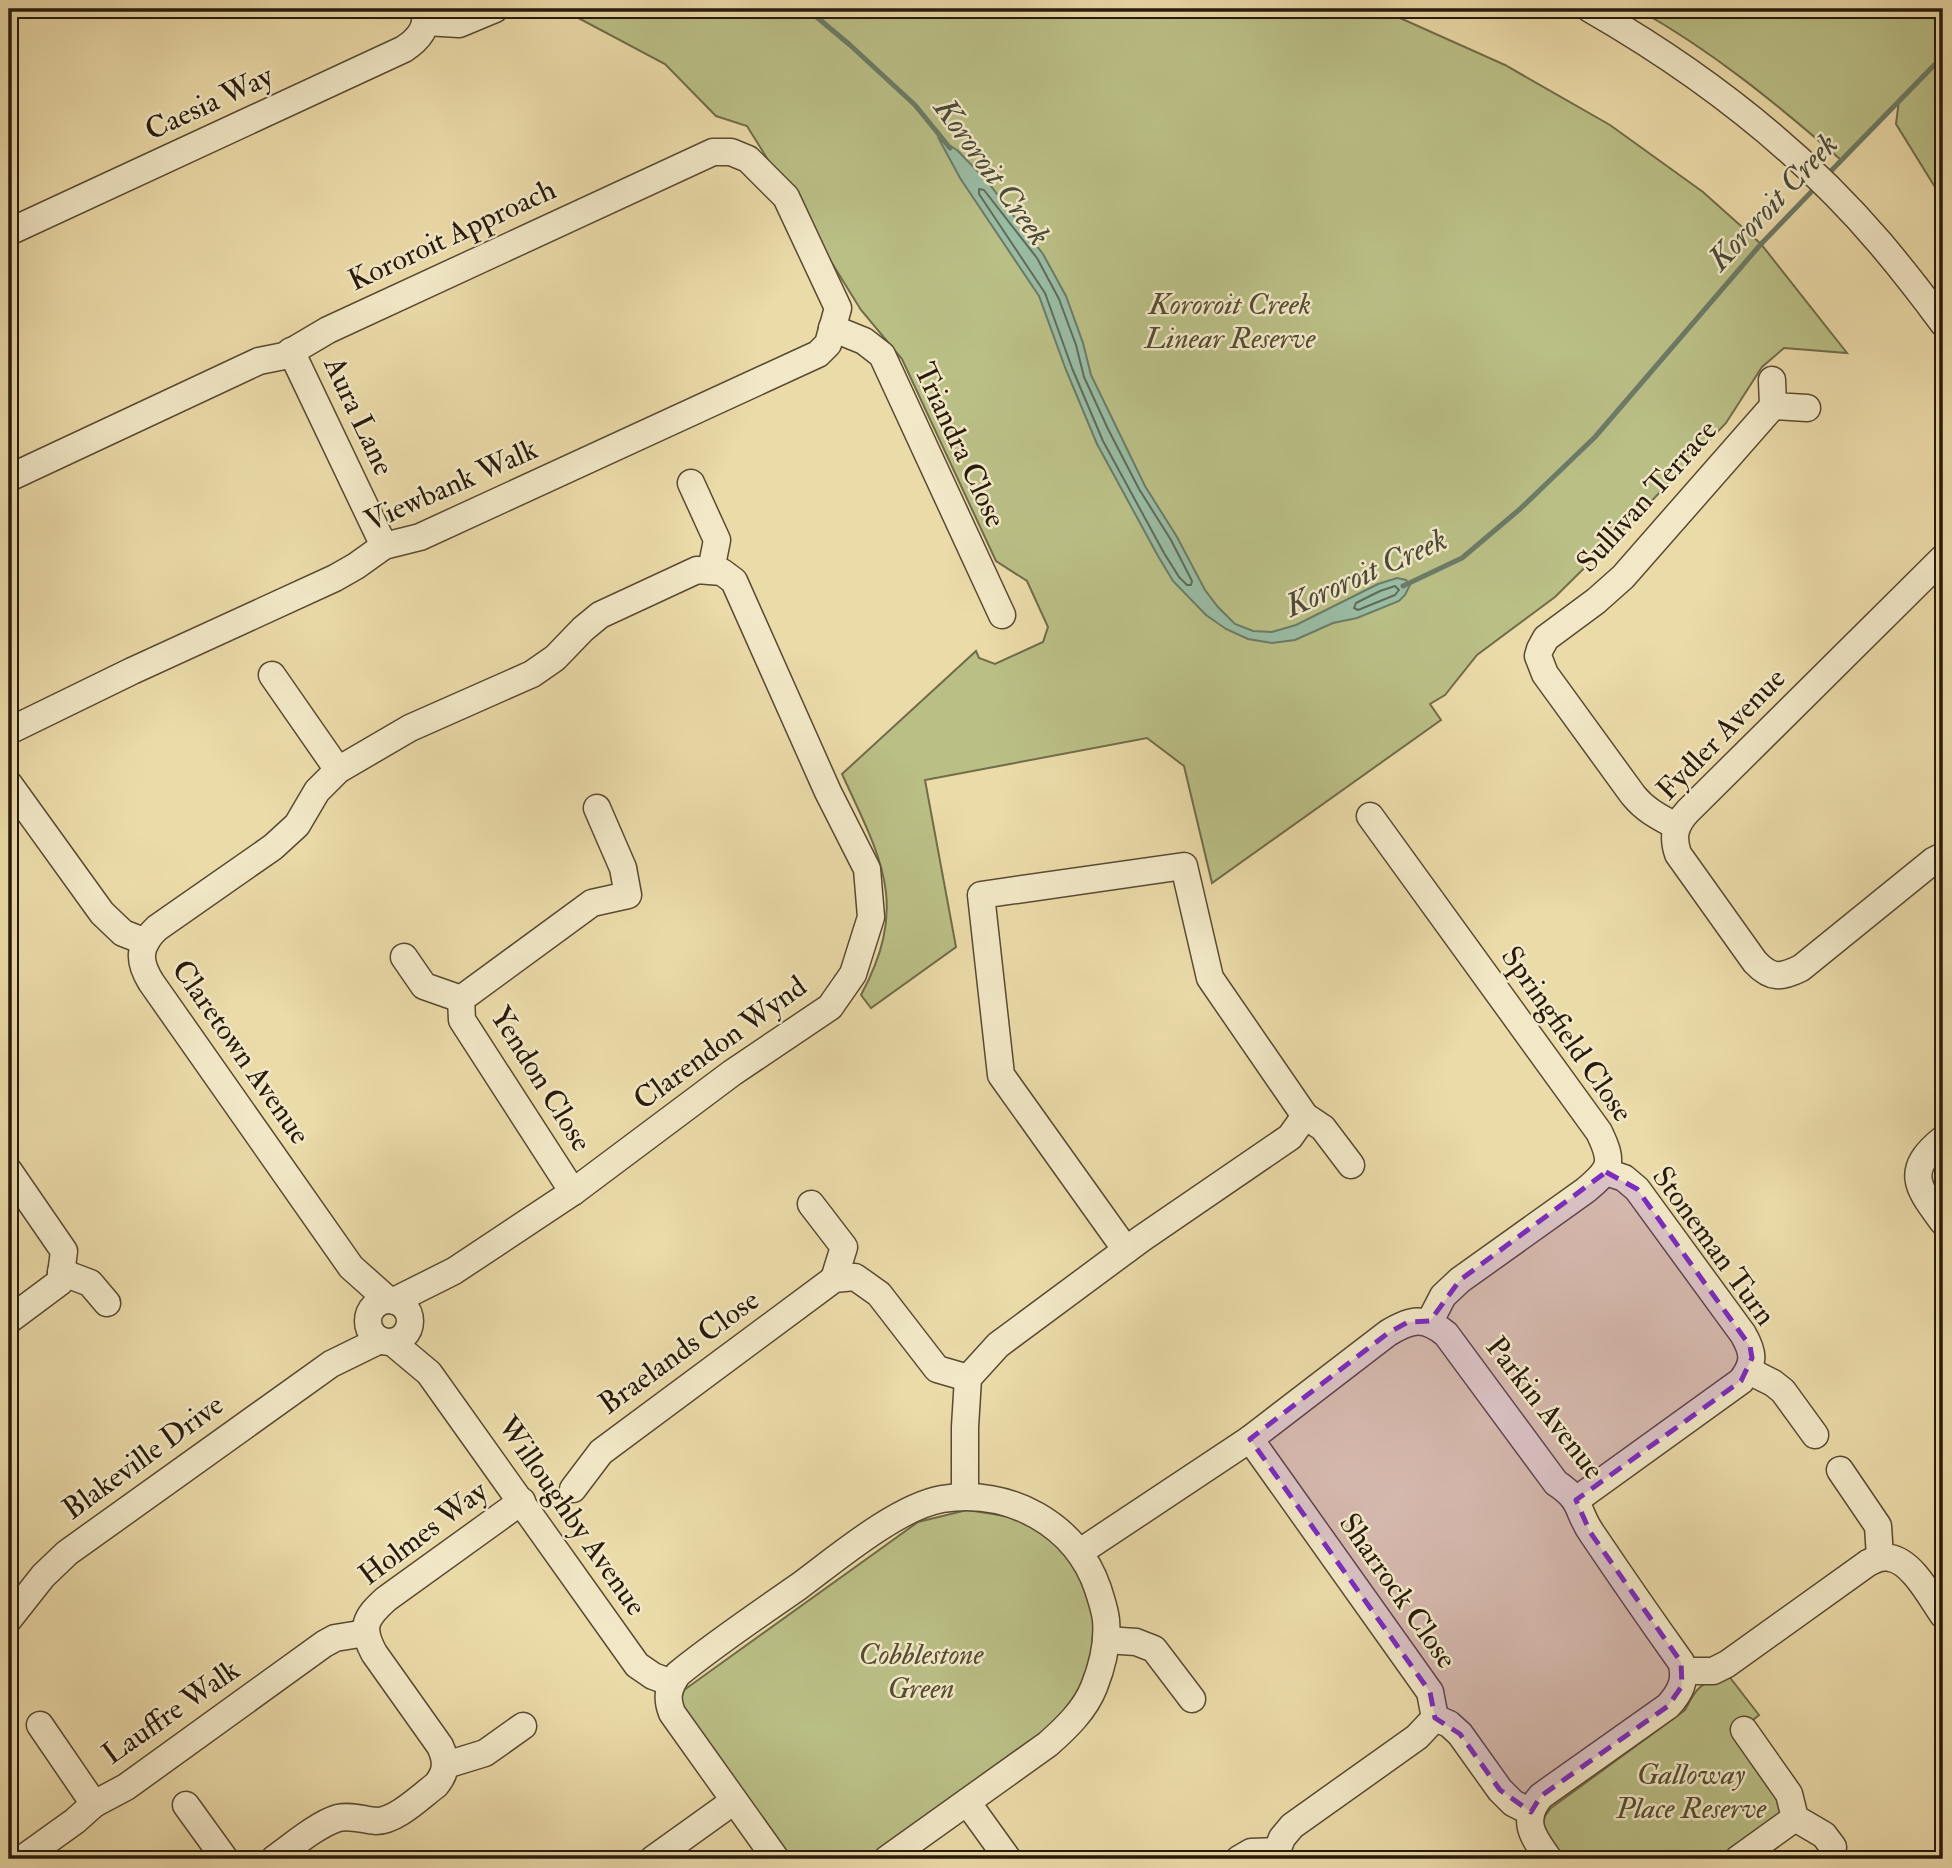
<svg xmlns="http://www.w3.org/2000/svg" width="1952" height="1868" font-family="'IM FELL Double Pica',serif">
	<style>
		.green { fill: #babf86; stroke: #716c49; stroke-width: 2 }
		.water { fill: #99bca4; stroke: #6c7b67; stroke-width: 2 }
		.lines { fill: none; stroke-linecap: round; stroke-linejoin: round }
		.shore { stroke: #606b58; stroke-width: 2 }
		.stream { stroke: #6c7b67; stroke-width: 5 }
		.minor-casing { stroke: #594a33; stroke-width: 29 }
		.minor { stroke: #f2e8c7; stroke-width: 26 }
		.marked { fill: #7b2cbf; fill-opacity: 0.2; stroke: #7b2cbf; stroke-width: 5; stroke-dasharray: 14 9; stroke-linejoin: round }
		.labels { text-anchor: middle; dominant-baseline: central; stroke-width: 5; stroke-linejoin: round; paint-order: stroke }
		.street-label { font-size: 30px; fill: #281a0c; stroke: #f2e8c7 }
		.park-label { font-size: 30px; font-style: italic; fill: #544c31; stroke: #f2e8c7 }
		.water-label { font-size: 32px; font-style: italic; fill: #4a4b3a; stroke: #f2e8c7 }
	</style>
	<rect width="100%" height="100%" fill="#ebdba9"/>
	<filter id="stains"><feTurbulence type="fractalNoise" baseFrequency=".00286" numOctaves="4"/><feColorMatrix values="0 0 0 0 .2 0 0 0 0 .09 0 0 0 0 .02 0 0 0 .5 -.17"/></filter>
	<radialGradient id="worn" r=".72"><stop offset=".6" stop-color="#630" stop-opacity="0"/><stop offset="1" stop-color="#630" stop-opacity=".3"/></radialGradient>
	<!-- green -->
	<g class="green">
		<path d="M 505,9 L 1380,9 L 1505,65 L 1610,125 L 1703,192 L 1761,244 L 1847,353 L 1784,348 L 1762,367 L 1726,423 L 1643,510 L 1555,597 L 1477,655 L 1445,695 L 1430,704 L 1441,720 L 1212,883 L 1184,766 L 1147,738 L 925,780 L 956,947 L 871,1008 L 861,995 C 910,904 881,859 842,774 L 976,651 L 979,658 L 995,664 L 1043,642 L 1048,627 L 1027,581 L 996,561 L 902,359 L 861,310 L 747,126 L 716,116 L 665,64 L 569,13 L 511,13 Z"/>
		<path d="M 1637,9 L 1943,9 L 1943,200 L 1896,124 L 1899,100 L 1841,160 C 1777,104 1711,50 1637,9 Z"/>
		<path d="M 967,1510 L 1019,1518 L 1054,1539 L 1086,1583 L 1096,1624 L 1092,1664 L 1074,1703 L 1044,1734 L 869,1859 L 789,1859 L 680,1703 L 684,1690 L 918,1522 Z"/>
		<path d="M 1728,1675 L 1759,1715 L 1736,1734 L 1782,1796 L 1785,1818 L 1729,1859 L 1561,1859 L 1542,1827 L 1545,1816 L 1551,1808 L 1685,1710 C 1698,1684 1701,1684 1728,1675 Z"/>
	</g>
	<!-- water -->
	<path class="water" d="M 939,139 L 957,150 L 987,181 L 1043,254 L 1066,296 L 1083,343 L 1091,375 L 1145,486 L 1177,537 L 1205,590 L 1218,607 L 1235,624 L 1253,631 L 1272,632 L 1296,625 L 1378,584 L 1397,578 L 1406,580 L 1410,585 L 1405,595 L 1399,601 L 1357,618 L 1333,623 L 1295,640 L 1272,643 L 1248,639 L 1226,629 L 1206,615 L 1173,581 L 1158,556 L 1097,444 L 1066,370 L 1039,296 L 960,178 Z"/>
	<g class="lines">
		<!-- shore -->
		<g class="shore">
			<path d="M 979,189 L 984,190 L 1037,258 L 1059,299 L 1076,345 L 1084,377 L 1108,429 L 1139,489 L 1171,540 L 1192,581 L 1191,585 L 1187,585 L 1179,577 L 1164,553 L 1103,441 L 1072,368 L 1045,293 L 979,194 Z"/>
			<path d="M 1395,586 L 1399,590 L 1395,595 L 1358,610 L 1354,608 L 1356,603 L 1380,591 Z"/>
		</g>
		<!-- stream -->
		<g class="stream">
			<path d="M 807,9 L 850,45 L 915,105 L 950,148"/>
			<path d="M 1827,175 L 1943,56"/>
			<path d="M 1403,586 L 1462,558 L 1520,509 L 1595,437 L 1761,244 L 1815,188"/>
		</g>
		<defs>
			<g id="minor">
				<path d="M 1590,9 C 1698,71 1798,147 1880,243 C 1902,269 1923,296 1943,323"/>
				<path d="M 426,22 L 459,24 L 495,9"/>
				<path d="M 9,232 L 404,49 C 418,40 430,27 424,9"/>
				<path d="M 832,328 L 864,341 L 882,355 L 1002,615"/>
				<path d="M 291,351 L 384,546"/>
				<path d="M 1772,380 L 1773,406 L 1807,408"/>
				<path d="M 9,478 L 259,361 L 284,356 L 328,330 L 713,152 L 731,152 L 748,159 L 786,197 L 838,308 L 828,344 L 818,354 L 420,537 L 384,546 L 356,566 L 335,578 L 132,671 L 9,731"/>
				<path d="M 691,483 L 717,540 L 711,570"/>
				<path d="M 1943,558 L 1688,811 C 1675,825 1672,836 1678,854 L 1755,962 C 1771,979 1781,978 1801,968 L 1933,861 L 1943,856"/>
				<path d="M 272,675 L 338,770"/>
				<path d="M 9,784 L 102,913 L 123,933 L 146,942"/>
				<path d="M 1370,816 L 1599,1132 C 1614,1163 1611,1169 1586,1190 L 1460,1280 L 1443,1296 L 1429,1323"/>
				<path d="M 1676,826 C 1659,817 1645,810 1633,795 L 1545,674 L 1538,656 L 1540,649 L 1546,638 L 1596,601 L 1623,577 L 1773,406"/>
				<path d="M 404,957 L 424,986 L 461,999"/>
				<path d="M 1943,1139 C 1903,1171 1918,1188 1943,1222"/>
				<path d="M 9,1171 L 64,1251 L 60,1282 L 9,1320"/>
				<path d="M 573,1192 L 462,1020 L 461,999 L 592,903 L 628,895 L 623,868 L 597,808"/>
				<path d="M 811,1204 L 844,1247 L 834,1279"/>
				<path d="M 1126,1250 L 1001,1075 L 981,895 L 1184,866 L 1210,978 L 1305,1116 L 1323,1128 L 1351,1165"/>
				<path d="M 61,1272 L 90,1283 L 107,1303"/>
				<path d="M 388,1300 L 351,1267 L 151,982 C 138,961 138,946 157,928 L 273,847 L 297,825 L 317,791 L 338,770 L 410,728 L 532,674 L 555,658 L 583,629 L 600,615 L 697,570 L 722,572 L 734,581 L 828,792 L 867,869 L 871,917 L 853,974 L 830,1007 L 732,1073 L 573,1192 L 454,1271 L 394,1301"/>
				<circle cx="389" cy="1321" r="21"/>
				<path d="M 392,1342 L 429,1373 L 637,1665 L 653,1676 L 672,1683"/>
				<path d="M 1749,1371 L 1773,1383 L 1783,1391 L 1815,1435"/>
				<path d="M 1250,1439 L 1430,1692 L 1435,1718 L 1417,1737 L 1292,1826 L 1282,1838 L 1277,1851 L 1280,1859"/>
				<path d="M 1840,1470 L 1878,1526 L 1880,1557"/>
				<path d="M 573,1489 L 601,1452 L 834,1279 L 855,1277 L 879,1294 L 937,1369 L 968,1378"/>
				<path d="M 965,1496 L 965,1427 L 968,1378 L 998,1345 L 1141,1239 L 1290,1137 L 1305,1116"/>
				<path d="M 1576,1500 L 1741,1381 C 1755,1363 1754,1353 1743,1334 L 1637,1189 L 1624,1178 L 1606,1172"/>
				<path d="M 1080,1552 L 1250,1439 L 1388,1333 C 1411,1319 1424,1316 1446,1334 L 1556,1483 C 1584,1501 1576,1512 1593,1535 C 1622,1578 1651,1620 1681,1662 C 1687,1680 1680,1693 1668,1706 L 1541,1796 C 1520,1820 1533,1837 1549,1859"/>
				<path d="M 9,1619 L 43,1576 L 67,1553 L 331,1364 L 380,1340"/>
				<path d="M 1106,1640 L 1136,1642 L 1154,1649 L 1192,1699"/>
				<path d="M 1684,1671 L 1713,1671 L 1727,1664 L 1868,1563 C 1876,1559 1882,1556 1890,1558 C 1912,1561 1931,1598 1943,1615"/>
				<path d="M 1435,1718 L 1449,1724 L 1460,1734 L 1500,1790 L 1513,1803 L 1531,1812"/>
				<path d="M 40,1725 L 94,1804"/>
				<path d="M 1744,1730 L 1789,1794 L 1795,1818 L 1824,1835 L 1833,1847"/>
				<path d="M 446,1765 L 485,1753 L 523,1726"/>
				<path d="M 967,1802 L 1008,1859"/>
				<path d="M 186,1805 L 225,1859"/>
				<path d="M 22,1859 L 75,1821 L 94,1804 L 126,1787 L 324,1644 L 335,1638 L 366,1633"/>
				<path d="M 274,1859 C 292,1846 318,1824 338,1818 C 352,1815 363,1820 376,1821 C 396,1821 420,1797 436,1785 C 447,1772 447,1761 440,1746 L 374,1653 C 360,1627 365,1618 386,1599 L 522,1501"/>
				<path d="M 653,1859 L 734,1801"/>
				<path d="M 776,1859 L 672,1713 C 666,1698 668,1688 678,1674 C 716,1643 758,1615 798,1587 C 836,1559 897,1507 942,1499 C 1009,1488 1076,1524 1098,1589 C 1101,1599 1105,1610 1106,1620 C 1108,1642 1102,1667 1094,1687 C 1085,1710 1066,1728 1048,1744 L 887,1859"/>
				<path d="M 1239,1859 L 1251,1852 L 1277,1851"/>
				<path d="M 1738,1859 L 1795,1818"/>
			</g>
		</defs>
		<!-- minor casing -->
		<use href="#minor" class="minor-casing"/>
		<!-- minor -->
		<use href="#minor" class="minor"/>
	</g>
	<!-- marked area -->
	<path class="marked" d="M 1606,1172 L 1637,1189 L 1750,1346 L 1752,1358 L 1741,1381 L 1576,1500 L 1590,1532 L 1681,1662 L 1682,1686 L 1668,1706 L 1541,1796 L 1531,1812 L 1500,1790 L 1460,1734 L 1435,1718 L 1430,1692 L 1250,1439 L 1388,1333 L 1408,1322 L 1430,1321 L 1460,1280 Z"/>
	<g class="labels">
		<!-- street labels -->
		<g class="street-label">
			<text transform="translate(209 103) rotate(-25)">Caesia Way</text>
			<text transform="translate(452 235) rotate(-25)">Kororoit Approach</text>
			<text transform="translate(359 416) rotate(65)">Aura Lane</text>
			<text transform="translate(960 445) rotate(65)">Triandra Close</text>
			<text transform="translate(451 485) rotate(-24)">Viewbank Walk</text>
			<text transform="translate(1647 496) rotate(-48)">Sullivan Terrace</text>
			<text transform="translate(1721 734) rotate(-46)">Fydler Avenue</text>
			<text transform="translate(1567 1034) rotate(55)">Springfield Close</text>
			<text transform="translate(720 1043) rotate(-36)">Clarendon Wynd</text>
			<text transform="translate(241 1052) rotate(55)">Claretown Avenue</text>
			<text transform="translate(541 1079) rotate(58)">Yendon Close</text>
			<text transform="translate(1714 1246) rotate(54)">Stoneman Turn</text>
			<text transform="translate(679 1352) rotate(-36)">Braelands Close</text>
			<text transform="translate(1545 1408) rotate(52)">Parkin Avenue</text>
			<text transform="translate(143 1457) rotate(-36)">Blakeville Drive</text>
			<text transform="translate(572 1516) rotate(55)">Willoughby Avenue</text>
			<text transform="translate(423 1533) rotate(-37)">Holmes Way</text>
			<text transform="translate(1398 1591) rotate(55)">Sharrock Close</text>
			<text transform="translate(171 1712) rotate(-35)">Lauffre Walk</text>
		</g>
		<!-- park labels -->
		<g class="park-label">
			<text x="1230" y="304">Kororoit Creek<tspan x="1230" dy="34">Linear Reserve</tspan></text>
			<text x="921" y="1654">Cobblestone<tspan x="921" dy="34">Green</tspan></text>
			<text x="1691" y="1774">Galloway<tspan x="1691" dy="34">Place Reserve</tspan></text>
		</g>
		<!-- water labels -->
		<g class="water-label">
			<text transform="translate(992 172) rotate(54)">Kororoit Creek</text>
			<text transform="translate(1773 202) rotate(-47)">Kororoit Creek</text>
			<text transform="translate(1366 573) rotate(-24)">Kororoit Creek</text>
		</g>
	</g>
	<!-- margin -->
	<rect width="1952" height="1868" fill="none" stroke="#ebdba9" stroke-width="35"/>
	<rect x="10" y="10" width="1931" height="1847" fill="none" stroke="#281a0c" stroke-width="3.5"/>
	<rect x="18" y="18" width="1917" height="1833" fill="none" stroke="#281a0c" stroke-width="2"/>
	<rect width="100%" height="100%" filter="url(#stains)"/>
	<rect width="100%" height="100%" fill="url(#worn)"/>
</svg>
